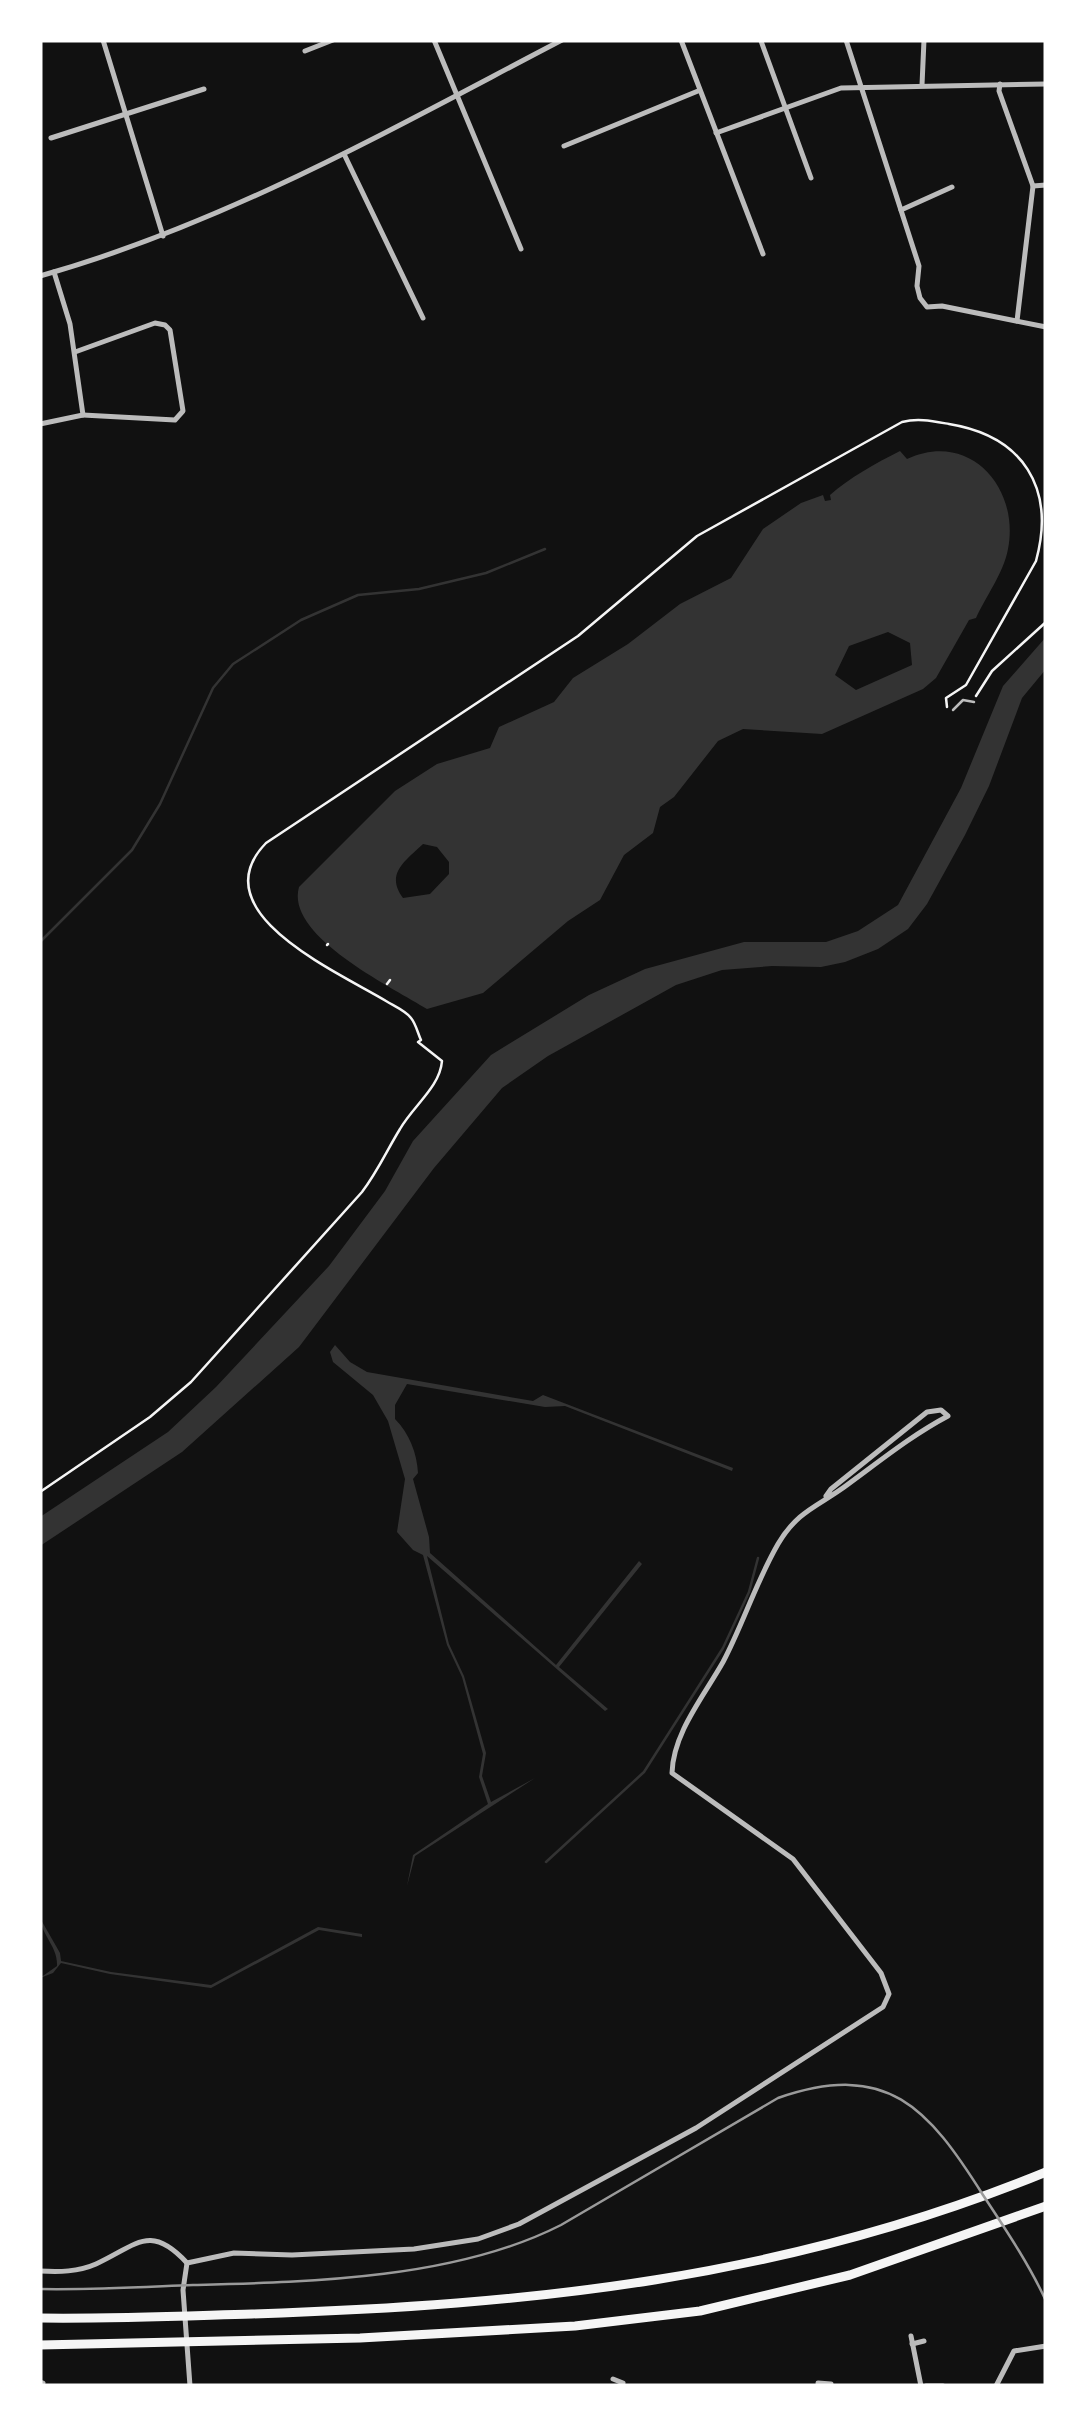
<svg xmlns="http://www.w3.org/2000/svg" width="1086" height="2426" font-family="'Times New Roman',serif">
	<style>
		.water { fill: #333; fill-rule: evenodd }
		.lines { fill: none; stroke-linecap: round; stroke-linejoin: round }
		.stream { stroke: #333; stroke-width: 2.5 }
		.path { stroke: #f5f5f5; stroke-width: 2.5 }
		.service { stroke: #bcbcbc; stroke-width: 2.5 }
		.minor { stroke: #bcbcbc; stroke-width: 5 }
		.motorway { stroke: #f5f5f5; stroke-width: 9 }
		.tram { stroke: #9a9a9a; stroke-width: 2.5 }
	</style>
	<rect width="100%" height="100%" fill="#111"/>
	<!-- water -->
	<g class="water">
		<path d="M 900,451 L 907,459 C 969,430 1020,487 1008,549 C 1004,572 985,598 976,618 L 969,620 L 936,678 L 923,689 L 822,734 L 743,729 L 718,741 L 674,797 L 660,807 L 653,833 L 624,855 L 600,900 L 568,921 L 483,993 L 427,1009 C 392,987 285,936 299,887 L 395,791 L 437,764 L 490,748 L 499,727 L 554,702 L 573,678 L 628,644 L 680,604 L 731,578 L 763,529 L 801,503 L 823,495 L 825,501 L 831,500 L 830,495 C 849,478 876,463 900,451 ZM 888,632 L 910,643 L 912,665 L 856,690 L 835,675 L 849,646 ZM 423,844 L 437,847 L 449,862 L 449,874 L 430,894 L 403,898 C 385,874 405,861 423,844 Z"/>
		<path d="M 1046,637 L 1046,669 L 1022,698 L 989,786 L 965,835 L 927,904 L 908,929 L 878,949 L 845,962 L 821,967 L 772,966 L 722,970 L 676,985 L 548,1056 L 502,1088 L 434,1168 L 299,1347 L 182,1452 L 40,1546 L 40,1517 L 168,1432 L 216,1387 L 329,1266 L 385,1191 L 413,1141 L 491,1055 L 589,995 L 645,969 L 744,942 L 826,942 L 858,931 L 898,905 L 961,788 L 1003,686 Z"/>
		<path d="M 335,1345 L 350,1362 L 367,1372 L 533,1401 L 543,1395 L 733,1468 L 732,1471 L 565,1406 L 545,1407 L 407,1384 L 395,1405 L 395,1419 C 409,1433 417,1453 418,1473 L 413,1479 L 429,1537 L 430,1553 L 556,1665 L 639,1561 L 642,1564 L 559,1667 L 608,1709 L 605,1711 L 427,1556 L 449,1644 L 464,1676 L 486,1753 L 482,1776 L 491,1802 L 535,1778 L 415,1856 L 407,1886 L 413,1855 L 488,1804 L 479,1777 L 483,1754 L 462,1677 L 447,1645 L 423,1555 L 413,1550 L 397,1532 L 405,1479 L 388,1421 L 373,1395 L 333,1362 L 330,1352 Z"/>
		<path d="M 40,1918 L 60,1953 L 61,1961 L 111,1972 L 211,1985 L 318,1927 L 362,1934 L 362,1937 L 319,1930 L 211,1988 L 110,1974 L 61,1963 L 53,1973 L 40,1978 L 57,1966 C 58,1947 42,1936 40,1918 Z"/>
	</g>
	<g class="lines">
		<!-- stream -->
		<g class="stream">
			<path d="M 40,942 L 132,850 L 160,804 L 213,688 L 233,664 L 301,620 L 358,595 L 419,589 L 486,573 L 545,549"/>
			<path d="M 546,1862 L 644,1772 L 723,1648 L 749,1592 L 758,1558"/>
		</g>
		<!-- path -->
		<g class="path">
			<path d="M 976,696 L 992,671 L 1046,622"/>
			<path d="M 327,945 L 328,944"/>
			<path d="M 387,984 L 390,980"/>
			<path d="M 40,1492 L 150,1417 L 191,1382 L 362,1192 C 378,1171 387,1150 400,1129 C 413,1106 440,1087 442,1061 L 418,1042 L 421,1040 C 418,1034 416,1024 411,1018 C 406,1011 394,1006 386,1001 C 338,972 199,912 266,843 L 578,636 L 697,536 L 902,422 C 918,418 932,421 949,424 C 1023,436 1056,488 1036,561 L 966,685 L 946,698 L 947,707"/>
		</g>
		<!-- service -->
		<path class="service" d="M 953,710 L 963,700 L 974,702"/>
		<!-- minor -->
		<g class="minor">
			<path d="M 103,40 L 163,236"/>
			<path d="M 434,40 L 521,249"/>
			<path d="M 681,40 L 763,254"/>
			<path d="M 846,40 L 919,266 L 917,286 L 920,298 L 927,307 L 942,306 L 1046,327"/>
			<path d="M 761,41 L 811,178"/>
			<path d="M 305,51 L 333,40"/>
			<path d="M 1000,84 L 999,91 L 1033,186 L 1017,321"/>
			<path d="M 922,85 L 924,40"/>
			<path d="M 716,133 L 841,88 L 1046,84"/>
			<path d="M 51,138 L 204,89"/>
			<path d="M 564,146 L 698,91"/>
			<path d="M 344,154 L 423,318"/>
			<path d="M 1033,186 L 1046,185"/>
			<path d="M 901,210 L 952,187"/>
			<path d="M 40,276 C 225,224 393,128 562,40"/>
			<path d="M 75,352 L 155,323 L 165,325 L 170,330 L 183,411 L 175,420 L 83,415"/>
			<path d="M 40,424 L 83,415 L 70,324 L 54,272"/>
			<path d="M 187,2263 L 234,2253 L 292,2255 L 414,2249 L 478,2239 L 519,2224 L 696,2128 L 883,2007 L 889,1994 L 881,1973 L 793,1859 L 672,1773 C 673,1733 704,1696 723,1662 C 743,1624 756,1582 778,1544 C 798,1510 819,1506 847,1485 C 880,1461 912,1435 948,1416 L 941,1410 L 927,1412 L 831,1489 L 826,1496"/>
			<path d="M 187,2263 L 183,2290 L 190,2386"/>
			<path d="M 40,2271 C 59,2272 78,2272 96,2264 C 137,2245 150,2223 187,2263"/>
			<path d="M 911,2336 L 921,2386"/>
			<path d="M 912,2344 L 924,2341"/>
			<path d="M 613,2379 L 623,2383"/>
			<path d="M 40,2382 L 43,2383"/>
			<path d="M 818,2383 L 831,2384"/>
			<path d="M 926,2386 L 943,2386"/>
			<path d="M 996,2386 L 1014,2351 L 1046,2346"/>
		</g>
		<!-- motorway -->
		<g class="motorway">
			<path d="M 40,2318 C 111,2319 182,2316 252,2314 C 531,2305 785,2279 1046,2172"/>
			<path d="M 40,2345 L 360,2338 L 575,2326 L 700,2311 L 850,2275 L 1046,2206"/>
		</g>
		<!-- tram -->
		<path class="tram" d="M 40,2289 C 91,2290 142,2287 193,2285 C 311,2282 455,2279 561,2225 L 778,2098 C 888,2060 928,2108 983,2195 C 1006,2230 1029,2264 1046,2301"/>
	</g>
	<!-- border -->
	<rect width="1086" height="2426" fill="none" stroke="#ffffff" stroke-width="85"/>
</svg>
